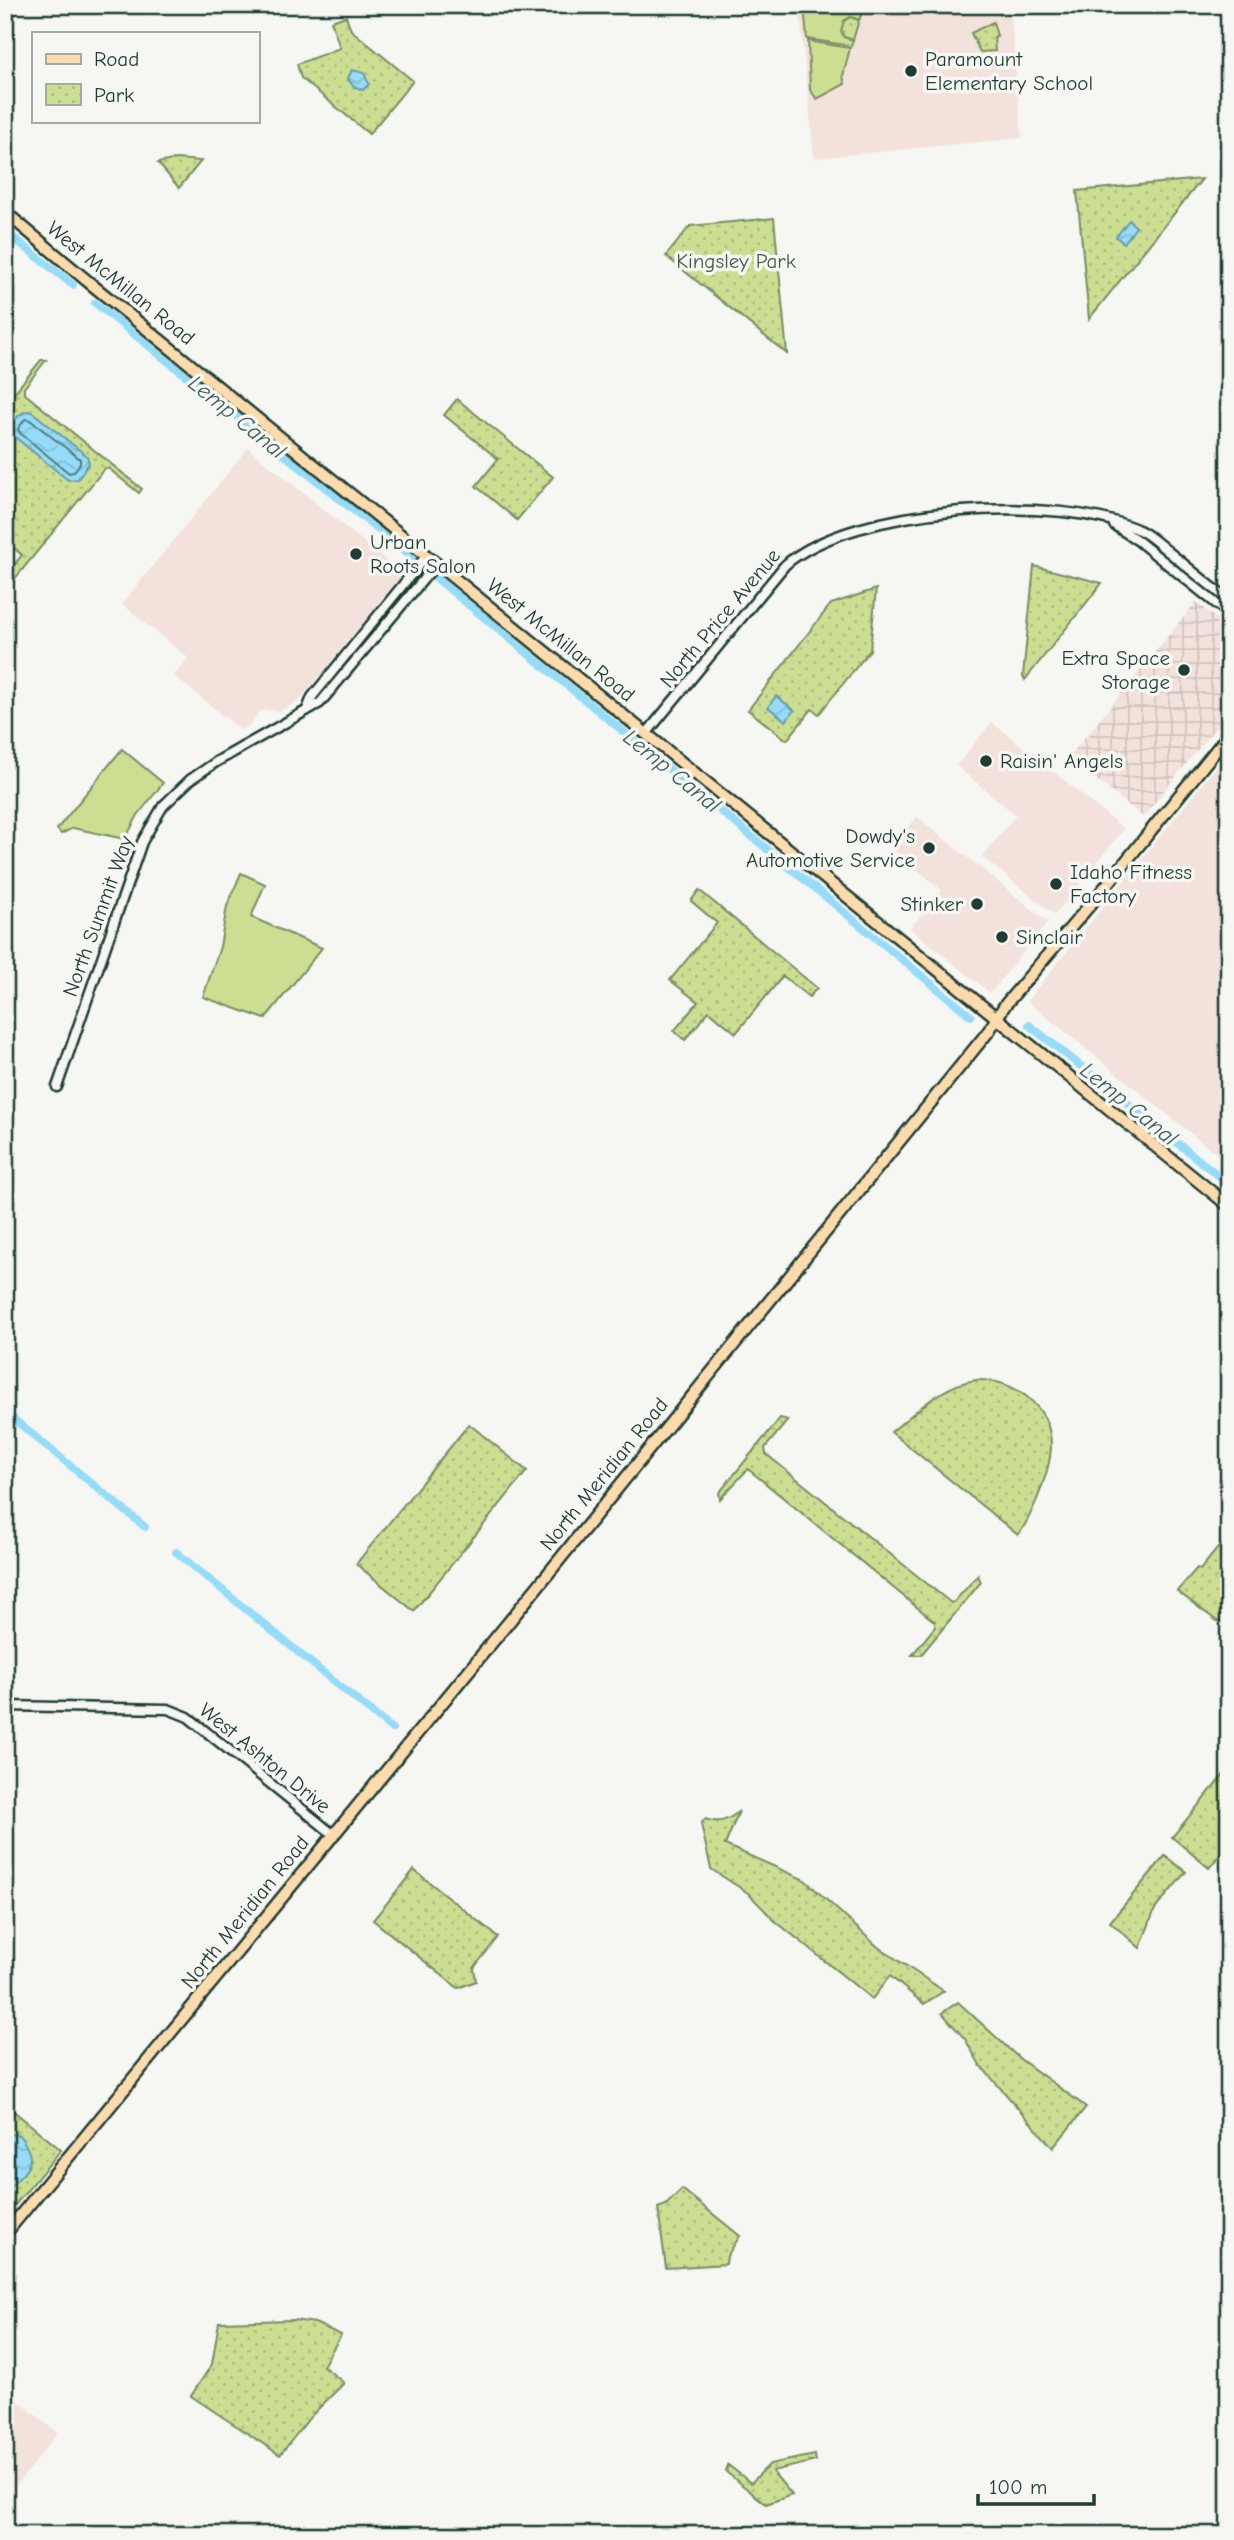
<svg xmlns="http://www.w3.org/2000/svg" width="1234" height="2540" font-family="'Comic Neue',sans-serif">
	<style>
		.built { fill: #f3e2dc }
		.industrial { fill: url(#industrial-grid) }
		.grass { fill: #ccde92; stroke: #768e63; stroke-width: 2 }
		.park { fill: url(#park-dots); stroke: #768e63; stroke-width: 2 }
		.water { fill: url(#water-waves); stroke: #669caa; stroke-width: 2 }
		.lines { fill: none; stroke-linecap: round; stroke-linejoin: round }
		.shore { stroke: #4f7d82; stroke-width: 2 }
		.canal { stroke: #96dcf8; stroke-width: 8 }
		.minor-casing { stroke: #1f3d34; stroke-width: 13 }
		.major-casing { stroke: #1f3d34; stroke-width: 15 }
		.minor { stroke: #f6f6f2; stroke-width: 8 }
		.major { stroke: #fedbac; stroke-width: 10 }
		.poi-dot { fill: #1f3d34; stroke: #f6f6f2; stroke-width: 2.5 }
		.labels { text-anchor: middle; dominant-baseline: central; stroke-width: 7; stroke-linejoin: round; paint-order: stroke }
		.poi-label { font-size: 21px; fill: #1f3d34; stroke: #f6f6f2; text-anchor: start }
		.park-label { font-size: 21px; fill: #425d47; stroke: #f6f6f2 }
		.street-label { font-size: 21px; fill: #1f3d34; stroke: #f6f6f2 }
		.water-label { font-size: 23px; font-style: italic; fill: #375d5b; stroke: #f6f6f2 }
	</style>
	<defs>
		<pattern id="industrial-grid" width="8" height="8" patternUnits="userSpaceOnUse" patternTransform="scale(1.75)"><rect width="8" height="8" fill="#f3e2dc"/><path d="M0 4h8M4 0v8" fill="none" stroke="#d0c3bd"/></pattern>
		<pattern id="park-dots" width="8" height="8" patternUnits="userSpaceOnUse" patternTransform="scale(1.75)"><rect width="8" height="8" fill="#ccde92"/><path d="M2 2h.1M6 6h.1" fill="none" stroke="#afbf7e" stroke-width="1.8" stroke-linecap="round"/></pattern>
		<pattern id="water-waves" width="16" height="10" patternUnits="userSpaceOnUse" patternTransform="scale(1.75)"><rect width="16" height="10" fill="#96dcf8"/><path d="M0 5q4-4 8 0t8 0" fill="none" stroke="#81bed5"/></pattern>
	</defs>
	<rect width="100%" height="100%" fill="#f6f6f2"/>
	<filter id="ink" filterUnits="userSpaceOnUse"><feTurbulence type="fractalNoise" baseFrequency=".0143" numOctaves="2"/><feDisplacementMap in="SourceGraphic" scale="14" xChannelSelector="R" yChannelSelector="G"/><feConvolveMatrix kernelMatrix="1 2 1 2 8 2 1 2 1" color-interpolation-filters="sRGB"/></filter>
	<g filter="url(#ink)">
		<!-- built -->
		<g class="built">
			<path d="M 799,5 L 1010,5 L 1022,138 L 814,158 Z"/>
			<path d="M 248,448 L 403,574 L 299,701 L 280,711 L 264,710 L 258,713 L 249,726 L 241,730 L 174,676 L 188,658 L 122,604 Z"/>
			<path d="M 992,722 L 1124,829 L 1055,915 L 982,857 L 1016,815 L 956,766 Z"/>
			<path d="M 1229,751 L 1229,1164 L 1027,1001 Z"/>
			<path d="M 917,817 L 1048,922 L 990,993 L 910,928 L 942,890 L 891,848 Z"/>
			<path d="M 5,2390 L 58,2433 L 5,2499 Z"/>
		</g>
		<!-- industrial -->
		<path class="industrial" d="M 1196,602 L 1229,629 L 1229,711 L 1143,817 L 1072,760 L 1071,755 Z"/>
		<!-- grass -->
		<g class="grass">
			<path d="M 804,5 L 865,5 L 859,20 L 850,17 L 844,37 L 853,40 L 851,46 L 807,39 Z"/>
			<path d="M 808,41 L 850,48 L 843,76 L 845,84 L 817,99 L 810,90 Z"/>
			<path d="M 122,749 L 163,783 L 138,815 L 125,839 L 73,828 L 61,834 L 57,829 Z"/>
			<path d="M 241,873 L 265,884 L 251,917 L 322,948 L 265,1019 L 203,997 L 220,947 L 227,906 Z"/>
		</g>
		<!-- park -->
		<g class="park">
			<path d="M 346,16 L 351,30 L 413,81 L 369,134 L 301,78 L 297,64 L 340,48 L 331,21 Z"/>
			<path d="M 850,17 L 859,20 L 853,40 L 844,37 L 841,31 L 844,21 Z"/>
			<path d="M 993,22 L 997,36 L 994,37 L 995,51 L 980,52 L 971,33 Z"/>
			<path d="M 176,159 L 201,161 L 179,188 L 158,163 Z"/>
			<path d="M 1202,179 L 1089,319 L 1077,191 Z"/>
			<path d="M 774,218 L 787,354 L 666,256 L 690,226 Z"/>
			<path d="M 41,360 L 46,360 L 24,388 L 24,393 L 142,489 L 139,493 L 109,469 L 105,468 L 5,591 L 5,576 L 22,555 L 5,541 L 5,404 Z"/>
			<path d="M 457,399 L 553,477 L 517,520 L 476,486 L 498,459 L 444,415 Z"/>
			<path d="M 1034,566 L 1102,583 L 1025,680 L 1023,676 Z"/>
			<path d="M 876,589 L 870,650 L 819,714 L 812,709 L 787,740 L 748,710 L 831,604 Z"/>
			<path d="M 699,890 L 817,988 L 809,997 L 783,976 L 736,1033 L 709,1011 L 685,1040 L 674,1031 L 698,1002 L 670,980 L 717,923 L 691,901 Z"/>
			<path d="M 976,1380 C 1013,1379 1050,1405 1051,1444 C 1051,1463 1044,1480 1038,1497 C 1032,1511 1027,1524 1018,1535 L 891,1432 C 916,1412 943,1384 976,1380 Z"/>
			<path d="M 780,1418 L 788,1420 L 765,1448 L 766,1454 L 951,1603 L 954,1602 L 978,1575 L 981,1582 L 921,1655 L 912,1655 L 935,1627 L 935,1622 L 748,1469 L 720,1499 L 719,1493 Z"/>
			<path d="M 469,1424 L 527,1471 L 414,1611 L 356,1564 Z"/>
			<path d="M 1226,1538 L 1229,1545 L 1229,1609 L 1221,1621 L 1217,1621 L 1177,1591 L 1197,1568 L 1200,1570 Z"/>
			<path d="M 1225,1773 L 1229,1776 L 1229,1844 L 1209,1868 L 1172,1837 Z"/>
			<path d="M 739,1811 L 725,1845 L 805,1880 L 878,1947 L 944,1991 L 924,2004 L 890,1976 L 872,1999 L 774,1920 L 748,1893 L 711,1869 L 701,1824 L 705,1819 C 718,1824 728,1821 739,1811 Z"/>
			<path d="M 1165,1856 L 1186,1872 L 1155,1909 L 1140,1948 L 1110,1922 Z"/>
			<path d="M 414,1870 L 498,1937 L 474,1968 L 476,1981 L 458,1988 L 373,1920 Z"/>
			<path d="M 958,2002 L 1020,2059 L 1086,2107 L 1053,2148 L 980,2065 L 965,2039 L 942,2013 Z"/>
			<path d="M 5,2104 L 61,2150 L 5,2217 Z"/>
			<path d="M 682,2189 L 740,2236 L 727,2256 L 726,2264 L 666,2268 L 658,2208 L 666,2205 Z"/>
			<path d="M 294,2320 L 315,2323 L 341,2335 L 323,2366 L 344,2383 L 311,2416 L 280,2455 L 191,2396 L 212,2364 L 219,2322 Z"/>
			<path d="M 815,2455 L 816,2461 L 772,2471 L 792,2495 L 766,2504 L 726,2472 L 728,2465 L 751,2483 L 770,2464 Z"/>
		</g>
		<!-- water -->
		<g class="water">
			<path d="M 352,70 L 364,73 L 369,84 L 363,90 C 354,86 352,87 348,78 Z"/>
			<path d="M 1129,220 L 1136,227 L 1124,243 L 1116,237 Z"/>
			<path d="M 26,411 L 32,412 L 87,456 L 89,463 L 78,479 L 68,480 L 10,433 C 11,424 17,415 26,411 Z"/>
			<path d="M 776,696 L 794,710 L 786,721 L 768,707 Z"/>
			<path d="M 11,2134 L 19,2135 C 41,2164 27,2169 5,2192 L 5,2138 Z"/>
		</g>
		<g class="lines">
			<!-- shore -->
			<path class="shore" d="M 25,419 L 30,420 L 80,459 L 80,463 L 74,472 L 69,473 L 20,433 L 18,429 Z"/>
			<!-- canal -->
			<g class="canal">
				<path d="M 5,231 L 73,285"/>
				<path d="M 95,303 L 412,557"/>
				<path d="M 437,579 L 971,1016"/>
				<path d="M 1029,1025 L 1229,1184"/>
				<path d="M 5,1412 L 145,1527"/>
				<path d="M 176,1552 L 392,1729"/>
			</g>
			<defs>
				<g id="minor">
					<path d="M 1114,525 L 1137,540 L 1229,614"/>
					<path d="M 307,710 L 312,697 L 427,555"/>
					<path d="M 646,734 L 785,565 C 853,505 1060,493 1141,531 C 1151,536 1161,546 1170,553 C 1190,569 1209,585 1229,600"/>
					<path d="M 57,1087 L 142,842 L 163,806 L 191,779 L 216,762 L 320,703 L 437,563"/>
					<path d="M 5,1706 L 168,1709 L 188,1717 L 334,1835"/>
				</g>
				<g id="major">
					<path d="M 5,212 L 91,284 L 1229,1206"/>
					<path d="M 5,2234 L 508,1623 L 988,1032 L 1005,1005 L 1106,886 L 1229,734"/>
				</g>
			</defs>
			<!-- minor casing -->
			<use href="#minor" class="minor-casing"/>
			<!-- major casing -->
			<use href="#major" class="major-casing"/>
			<!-- minor -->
			<use href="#minor" class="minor"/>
			<!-- major -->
			<use href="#major" class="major"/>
		</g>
	</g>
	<!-- markers -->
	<g class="poi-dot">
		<circle cx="911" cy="71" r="7"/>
		<circle cx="356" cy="554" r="7"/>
		<circle cx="1184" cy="670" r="7"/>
		<circle cx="986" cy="761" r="7"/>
		<circle cx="929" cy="848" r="7"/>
		<circle cx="1056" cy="884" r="7"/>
		<circle cx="977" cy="904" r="7"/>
		<circle cx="1002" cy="937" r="7"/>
	</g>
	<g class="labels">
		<!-- poi labels -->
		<g class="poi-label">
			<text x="925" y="59">Paramount<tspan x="925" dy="24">Elementary School</tspan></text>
			<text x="370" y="542">Urban<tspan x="370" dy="24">Roots Salon</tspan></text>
			<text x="1170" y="658" text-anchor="end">Extra Space<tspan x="1170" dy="24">Storage</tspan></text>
			<text x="1000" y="761">Raisin' Angels</text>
			<text x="915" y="836" text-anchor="end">Dowdy's<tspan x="915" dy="24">Automotive Service</tspan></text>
			<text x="1070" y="872">Idaho Fitness<tspan x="1070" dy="24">Factory</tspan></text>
			<text x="963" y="904" text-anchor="end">Stinker</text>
			<text x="1016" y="937">Sinclair</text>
		</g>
		<!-- park labels -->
		<g class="park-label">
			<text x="736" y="261">Kingsley Park</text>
		</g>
		<!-- street labels -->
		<g class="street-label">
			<text transform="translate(121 283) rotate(39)">West McMillan Road</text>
			<text transform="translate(720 618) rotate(-50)">North Price Avenue</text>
			<text transform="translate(561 640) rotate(39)">West McMillan Road</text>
			<text transform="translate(98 916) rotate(-70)">North Summit Way</text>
			<text transform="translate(604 1474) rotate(-51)">North Meridian Road</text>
			<text transform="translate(265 1758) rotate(39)">West Ashton Drive</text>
			<text transform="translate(245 1912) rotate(-51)">North Meridian Road</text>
		</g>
		<!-- water labels -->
		<g class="water-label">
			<text transform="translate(237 417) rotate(39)">Lemp Canal</text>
			<text transform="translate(672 771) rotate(39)">Lemp Canal</text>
			<text transform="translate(1129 1104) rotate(39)">Lemp Canal</text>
		</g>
	</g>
	<!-- margin -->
	<rect width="1234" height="2540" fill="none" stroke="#f6f6f2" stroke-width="28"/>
	<rect x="14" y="14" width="1206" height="2512" fill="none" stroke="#1f3d34" stroke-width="2.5" filter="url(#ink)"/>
	<!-- legend -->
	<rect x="32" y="32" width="228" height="91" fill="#f6f6f2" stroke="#a0aca6" stroke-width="2"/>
	<rect x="46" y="54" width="35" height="10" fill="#fedbac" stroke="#a0aca6" stroke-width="2"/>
	<text x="94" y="66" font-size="21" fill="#1f3d34">Road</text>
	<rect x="46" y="84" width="35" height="21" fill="url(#park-dots)" stroke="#a0aca6" stroke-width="2"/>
	<text x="94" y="102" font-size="21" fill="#1f3d34">Park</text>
	<!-- scale -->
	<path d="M978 2494v10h116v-10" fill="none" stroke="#1f3d34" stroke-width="3.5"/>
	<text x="989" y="2494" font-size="21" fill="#1f3d34" stroke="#f6f6f2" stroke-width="5" paint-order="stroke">100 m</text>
</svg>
